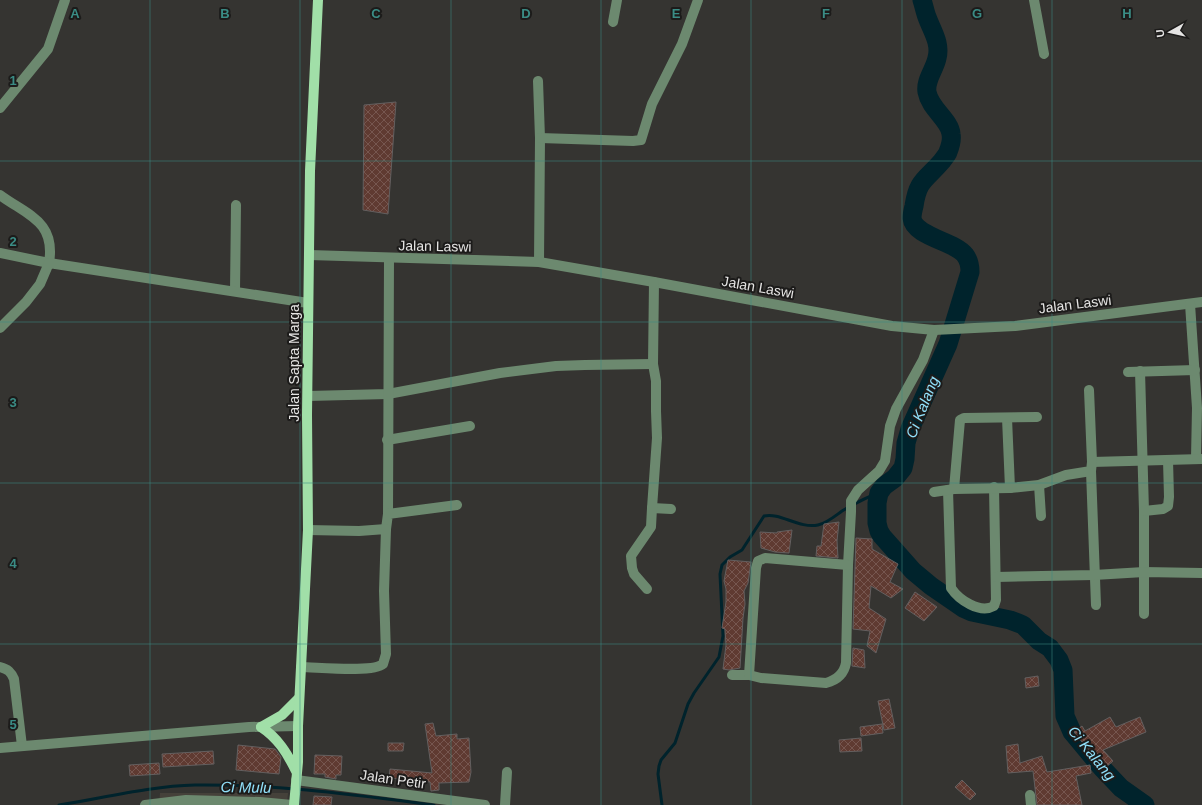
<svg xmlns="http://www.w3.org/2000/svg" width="1202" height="805" font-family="Arial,sans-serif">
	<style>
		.built { fill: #45413a }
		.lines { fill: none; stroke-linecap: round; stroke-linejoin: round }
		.stream { stroke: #00232c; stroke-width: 3 }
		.river { stroke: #00232c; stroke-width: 19 }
		.building { fill: url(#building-cross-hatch); stroke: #635f5f }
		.minor { stroke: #6c896f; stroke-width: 10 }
		.major { stroke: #a1dfa8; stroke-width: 10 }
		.grid { fill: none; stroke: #3a8c85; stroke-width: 1; stroke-opacity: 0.55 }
		.labels { text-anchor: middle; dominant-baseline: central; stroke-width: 4; stroke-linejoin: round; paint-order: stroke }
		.street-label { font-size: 14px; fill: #e5e4e3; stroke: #1c1b1a }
		.water-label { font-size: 15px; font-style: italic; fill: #91e0fa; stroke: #1c1b1a }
		.grid-label { font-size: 13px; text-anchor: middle; font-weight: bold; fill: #3a8c85; stroke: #1c1b1a; stroke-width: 4; stroke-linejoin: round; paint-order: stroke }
	</style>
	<defs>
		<pattern id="building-cross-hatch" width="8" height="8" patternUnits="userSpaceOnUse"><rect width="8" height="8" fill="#5f3a31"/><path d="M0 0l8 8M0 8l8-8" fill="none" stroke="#76564f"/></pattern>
	</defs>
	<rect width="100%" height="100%" fill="#353431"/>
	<!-- built -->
	<path class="built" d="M 160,793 L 288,793 L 287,805 L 159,805 Z"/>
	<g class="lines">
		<!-- stream -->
		<g class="stream">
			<path d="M 59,805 C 103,798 151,786 195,785 C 275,784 355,795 434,805"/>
			<path d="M 662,805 L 658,774 L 659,766 L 661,760 L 675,743 L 688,704 L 694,693 L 719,657 L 723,636 L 720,574 L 722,565 L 730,557 L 742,550 L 764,516 C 780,512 799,529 818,525 C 827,523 835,516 842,511 C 854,504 866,497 879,493"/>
		</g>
		<!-- river -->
		<path class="river" d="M 922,0 C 924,6 925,12 927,17 C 932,31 941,43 937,58 C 935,69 925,80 927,92 C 930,109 950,120 951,134 C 952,139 950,147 948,152 C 947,155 944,158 942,161 C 926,180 918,179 914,206 C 913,210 912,214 912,218 C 914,237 955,241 965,255 C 969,260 970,266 970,272 L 948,344 L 910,429 L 906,443 L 905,459 L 903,468 L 895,478 L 884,486 L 879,493 L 877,503 L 877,523 L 879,531 L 882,536 L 913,571 L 931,586 L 963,608 L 972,612 L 1010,620 L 1018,623 L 1023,625 L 1039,641 L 1050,648 L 1059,660 L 1063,670 L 1065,716 L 1072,732 L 1102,768 L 1121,788 L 1145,805"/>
	</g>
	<!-- building -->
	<g class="building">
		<path d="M 396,102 L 388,214 L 363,210 L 364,105 Z"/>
		<path d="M 839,522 L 837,541 L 838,558 L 816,556 L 817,546 L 821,546 L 824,524 Z"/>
		<path d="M 792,530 L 789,553 L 775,552 L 761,548 L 760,532 L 777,533 L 777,532 Z"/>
		<path d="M 856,538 L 872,539 L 872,549 L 898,564 L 890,582 L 903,589 L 891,598 L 871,586 L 869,608 L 886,619 L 876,653 L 867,646 L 870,631 L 853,629 Z"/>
		<path d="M 728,560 L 751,562 L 748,583 L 744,591 L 745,604 L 743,618 L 740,668 L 729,670 L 723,669 L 726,645 L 725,629 L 722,628 L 726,602 L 726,589 L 724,581 Z"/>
		<path d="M 915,592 L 937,607 L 924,621 L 905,608 Z"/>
		<path d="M 853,648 L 864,650 L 865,668 L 852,666 Z"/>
		<path d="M 1038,676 L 1039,686 L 1026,688 L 1025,678 Z"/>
		<path d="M 889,699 L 895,728 L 884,730 L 878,701 Z"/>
		<path d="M 1110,717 L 1116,727 L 1140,717 L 1146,732 L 1103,750 L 1113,761 L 1104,769 L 1074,732 L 1082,726 L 1085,731 Z"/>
		<path d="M 433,723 L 436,736 L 457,734 L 457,739 L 469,738 L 471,772 L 469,782 L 439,783 L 439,790 L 431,791 L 430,782 L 389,778 L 390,769 L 432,773 L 425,724 Z"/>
		<path d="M 882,724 L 883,733 L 861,736 L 860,727 Z"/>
		<path d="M 861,738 L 862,751 L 840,752 L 839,740 Z"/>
		<path d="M 388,743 L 404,743 L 403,751 L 388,751 Z"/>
		<path d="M 1018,744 L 1020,763 L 1042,756 L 1047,772 L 1090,765 L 1091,773 L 1076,776 L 1082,805 L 1037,805 L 1033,771 L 1008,773 L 1006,746 Z"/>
		<path d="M 238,745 L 275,749 L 281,757 L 279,774 L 236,770 Z"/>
		<path d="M 213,751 L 214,764 L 163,767 L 162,754 Z"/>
		<path d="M 315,755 L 342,756 L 341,775 L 336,775 L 336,779 L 325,777 L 325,774 L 314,774 Z"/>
		<path d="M 159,763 L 160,774 L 130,776 L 129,765 Z"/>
		<path d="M 962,780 L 976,794 L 970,800 L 955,787 Z"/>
		<path d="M 314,796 L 332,797 L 331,805 L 313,805 Z"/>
	</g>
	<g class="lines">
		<!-- minor -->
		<g class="minor">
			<path d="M 1034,0 L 1044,54"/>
			<path d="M 613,22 L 617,0"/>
			<path d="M 538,81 L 540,138 L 539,262"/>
			<path d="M 0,108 L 48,49 L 65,0"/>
			<path d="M 540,138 L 633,141 L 641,140 L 652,104 L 682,44 L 698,0"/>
			<path d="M 0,195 C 27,215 56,221 49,263 L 0,253"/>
			<path d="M 309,255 L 539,262 L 654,282 L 892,326 L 934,330 L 1015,326 L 1202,302"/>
			<path d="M 235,291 L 236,205"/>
			<path d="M 1190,304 L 1197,408 L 1196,458"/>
			<path d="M 0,328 L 26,302 L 40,284 L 49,263 L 308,303"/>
			<path d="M 1140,371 L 1144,511 L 1144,614"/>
			<path d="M 1128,372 L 1195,370"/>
			<path d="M 308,396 L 388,394 L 500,373 L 556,366 L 585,365 L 653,364"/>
			<path d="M 1007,418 L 1010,488"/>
			<path d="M 387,440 L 470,426"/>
			<path d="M 1092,462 L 1202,459"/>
			<path d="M 1091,471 L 1096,605"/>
			<path d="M 1039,485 L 1041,516"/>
			<path d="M 954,489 L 960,420 L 964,418 L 1037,417"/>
			<path d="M 948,490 L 951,588 C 959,600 980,614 994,606 L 996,600 L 994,487"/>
			<path d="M 934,492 L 954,489 L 1010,488 L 1039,485 L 1066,475 L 1091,471 L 1092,462 L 1089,390"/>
			<path d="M 652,508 L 671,509"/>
			<path d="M 1144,511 L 1163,509 L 1168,506 L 1169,497 L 1168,460"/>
			<path d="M 388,514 L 389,259"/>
			<path d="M 386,529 L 388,514 L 457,505"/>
			<path d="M 996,577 L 1094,575 L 1144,572 L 1202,573"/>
			<path d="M 647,589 L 634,574 L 632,568 L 631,556 L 651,527 L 652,508 L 657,438 L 656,411 L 656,381 L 653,364 L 654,282"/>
			<path d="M 0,667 C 8,669 11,672 14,679 L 22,746"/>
			<path d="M 301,667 C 316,667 373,673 383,664 L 386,654 L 384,591 L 386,529 L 359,531 L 308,530"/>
			<path d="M 732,675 L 749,675 L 761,678 L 826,683 C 837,680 844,674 846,663 L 848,565 L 851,512 L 851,501 L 858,490 L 879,471 L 885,461 L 890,426 L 896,409 L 923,360 L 934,330"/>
			<path d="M 749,675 L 756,568 L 758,561 L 765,558 L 848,565"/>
			<path d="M 0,748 L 249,727 L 298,726"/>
			<path d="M 296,780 L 485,805"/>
			<path d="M 1030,795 L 1031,805"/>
			<path d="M 145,805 L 186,800 L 260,802 L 292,805"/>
			<path d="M 505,805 L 507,772"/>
		</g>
		<!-- major -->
		<g class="major">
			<path d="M 261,727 C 278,738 287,753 296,771"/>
			<path d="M 261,727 L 282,715 L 299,698"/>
			<path d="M 294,805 L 298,762 L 298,726 L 308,530 L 307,415 L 310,171 L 318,0"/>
		</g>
	</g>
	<!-- grid -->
	<path class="grid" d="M 150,0 L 150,805M 300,0 L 300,805M 451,0 L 451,805M 601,0 L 601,805M 751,0 L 751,805M 902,0 L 902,805M 1052,0 L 1052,805M 0,161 L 1202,161M 0,322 L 1202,322M 0,483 L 1202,483M 0,644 L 1202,644"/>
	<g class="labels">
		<!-- street labels -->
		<g class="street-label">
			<text transform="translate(435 246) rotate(1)">Jalan Laswi</text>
			<text transform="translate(758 287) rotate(10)">Jalan Laswi</text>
			<text transform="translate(1075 304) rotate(-7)">Jalan Laswi</text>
			<text transform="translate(294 363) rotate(-90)">Jalan Sapta Marga</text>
			<text transform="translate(393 779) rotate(8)">Jalan Petir</text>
		</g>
		<!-- water labels -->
		<g class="water-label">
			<text transform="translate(922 407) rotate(-68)">Ci Kalang</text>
			<text transform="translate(1092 753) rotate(51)">Ci Kalang</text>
			<text transform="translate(246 787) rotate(1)">Ci Mulu</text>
		</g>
	</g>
	<g class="grid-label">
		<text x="75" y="18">A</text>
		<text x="225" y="18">B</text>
		<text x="376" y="18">C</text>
		<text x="526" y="18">D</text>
		<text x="676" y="18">E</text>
		<text x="826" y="18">F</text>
		<text x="977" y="18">G</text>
		<text x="1127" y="18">H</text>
		<text x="13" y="85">1</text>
		<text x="13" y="246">2</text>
		<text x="13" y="407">3</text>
		<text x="13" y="568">4</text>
		<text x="13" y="729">5</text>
	</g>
	<!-- north arrow -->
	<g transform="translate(1170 32) rotate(262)" stroke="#1c1b1a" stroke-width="3" paint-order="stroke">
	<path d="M0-3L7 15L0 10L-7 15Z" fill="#e5e4e3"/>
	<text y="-6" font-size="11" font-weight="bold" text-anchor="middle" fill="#e5e4e3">U</text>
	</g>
</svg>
